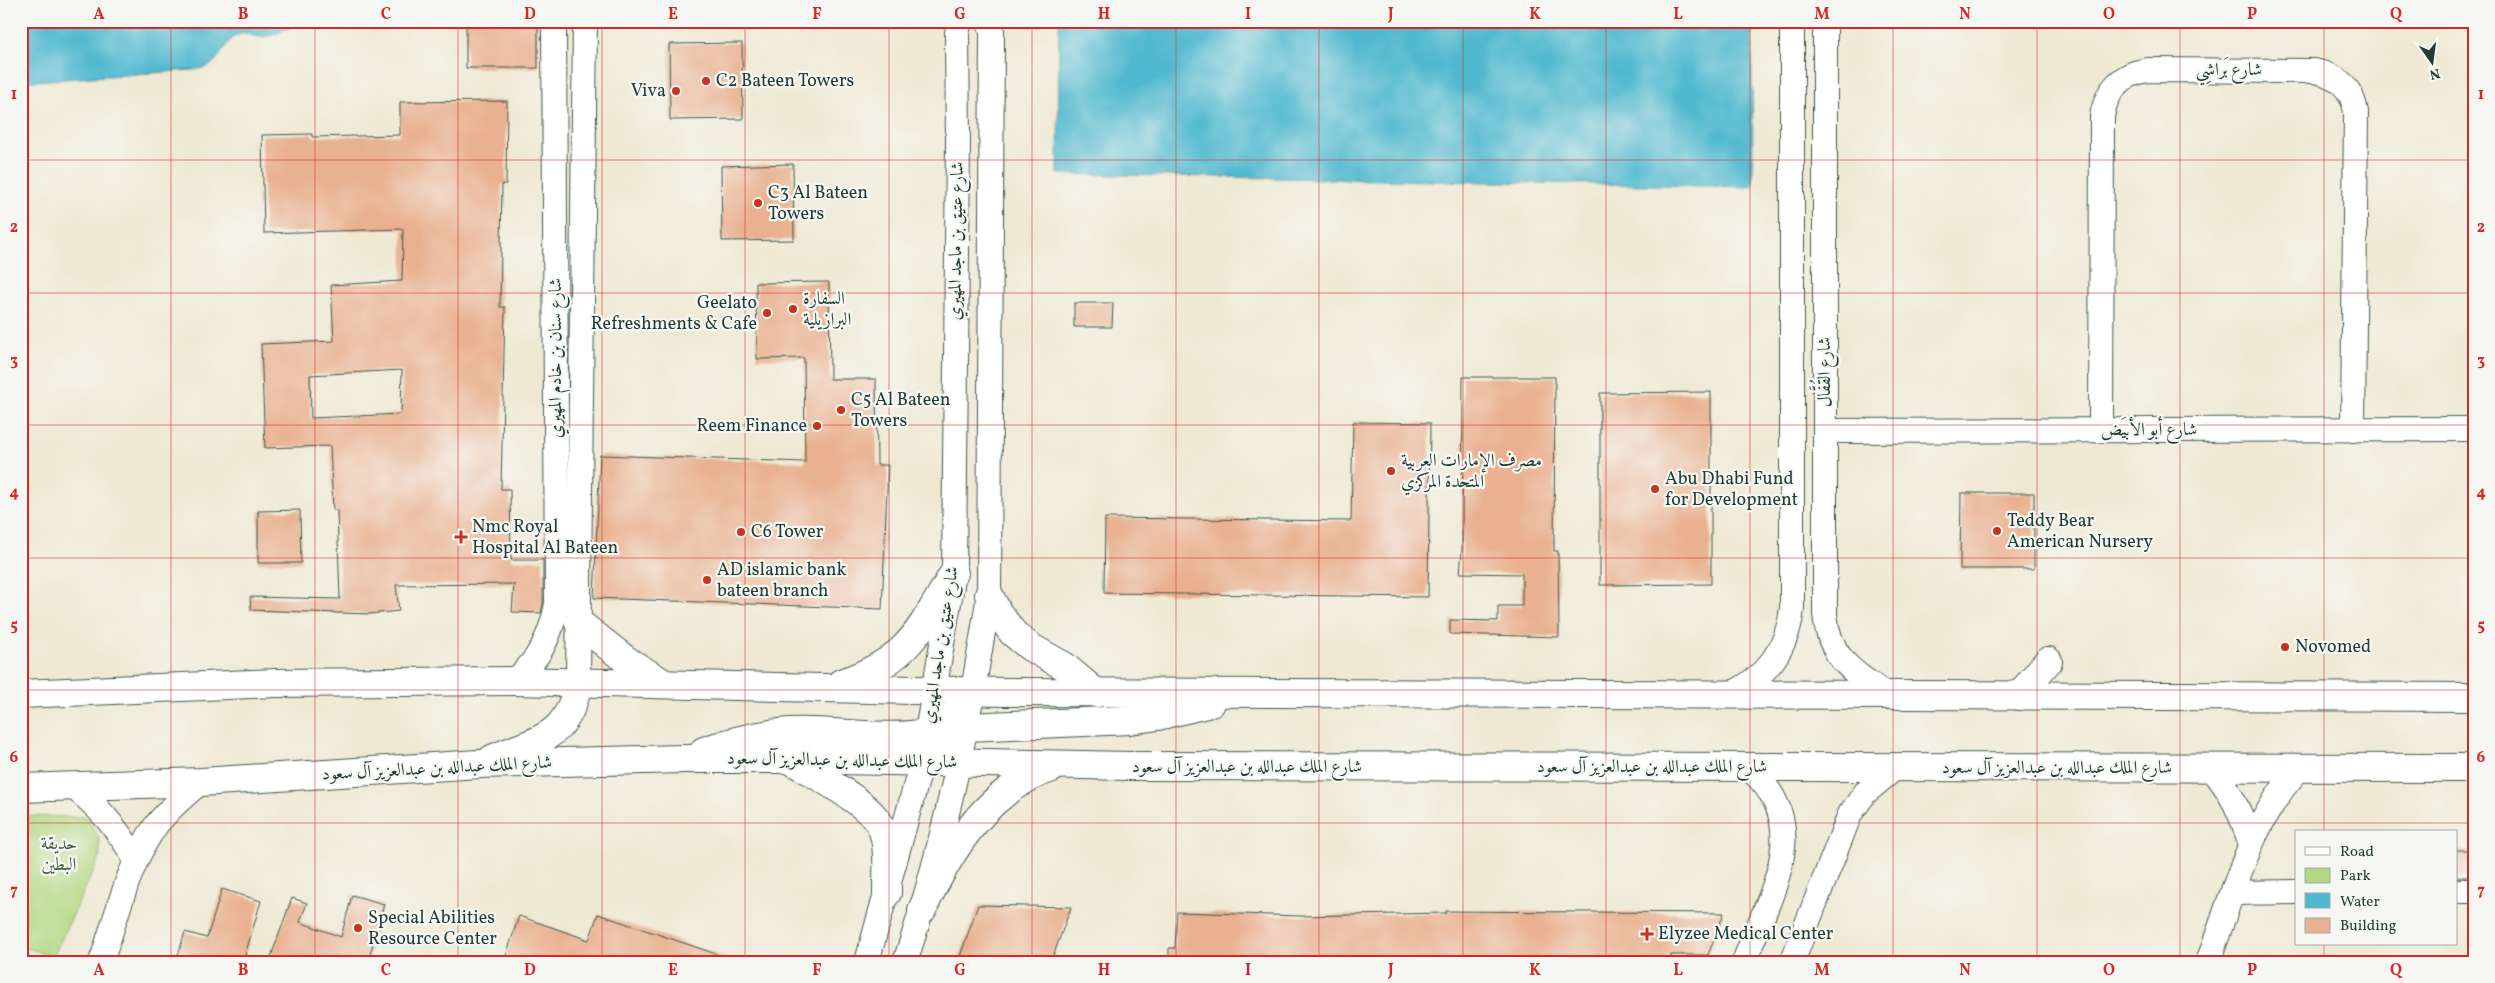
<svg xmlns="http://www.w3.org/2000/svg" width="2495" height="983" font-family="Vollkorn,Amiri,serif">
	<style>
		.green { fill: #b2d780; stroke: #688a5a }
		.water { fill: #51b9cf; stroke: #387b82 }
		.building { fill: #e9b190; fill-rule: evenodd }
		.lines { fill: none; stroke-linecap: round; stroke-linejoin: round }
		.minor-casing { stroke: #3e574c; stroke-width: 26 }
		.major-casing { stroke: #3e574c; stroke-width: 30 }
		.minor { stroke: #fff; stroke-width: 24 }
		.major { stroke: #fff; stroke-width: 28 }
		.grid { fill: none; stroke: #d62828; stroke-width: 1; stroke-opacity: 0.55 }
		.poi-dot { fill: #c8321e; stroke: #f6f6f2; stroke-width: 2 }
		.labels { text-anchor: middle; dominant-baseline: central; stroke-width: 4.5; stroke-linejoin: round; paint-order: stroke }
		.street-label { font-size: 18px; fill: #1f3d34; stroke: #f6f6f2 }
		.poi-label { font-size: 18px; fill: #1f3d34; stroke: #f6f6f2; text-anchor: start }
		.park-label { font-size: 18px; fill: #3c5c43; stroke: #f6f6f2 }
		.neatline { fill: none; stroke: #d62828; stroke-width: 2 }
		.grid-label { font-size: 16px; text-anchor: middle; font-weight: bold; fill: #d62828 }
	</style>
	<rect width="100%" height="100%" fill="#f6f6f2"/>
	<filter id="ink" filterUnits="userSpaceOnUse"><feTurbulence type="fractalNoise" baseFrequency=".02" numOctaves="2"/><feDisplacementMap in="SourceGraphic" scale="10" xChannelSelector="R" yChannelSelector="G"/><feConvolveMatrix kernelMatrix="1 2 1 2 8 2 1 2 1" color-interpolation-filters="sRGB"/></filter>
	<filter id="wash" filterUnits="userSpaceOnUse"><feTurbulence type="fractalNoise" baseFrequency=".0096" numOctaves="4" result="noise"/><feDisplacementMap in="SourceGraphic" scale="20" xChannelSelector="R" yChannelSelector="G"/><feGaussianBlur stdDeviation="1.12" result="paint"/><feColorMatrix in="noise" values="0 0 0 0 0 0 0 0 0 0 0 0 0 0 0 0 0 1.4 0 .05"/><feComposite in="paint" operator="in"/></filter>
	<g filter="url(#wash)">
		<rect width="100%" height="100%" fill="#efe9d3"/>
		<!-- green -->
		<path class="green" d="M 21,816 L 86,817 L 99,837 L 100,857 L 53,957 L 21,946 Z"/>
		<!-- water -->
		<g class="water">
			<path d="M 21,21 L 303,21 C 290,26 275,38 260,37 C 252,37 245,31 238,35 C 224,41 222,59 209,66 C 205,68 199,69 194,70 L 21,82 Z"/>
			<path d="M 1059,21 L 1752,21 L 1753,187 L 1058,174 Z"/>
		</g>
		<g id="blocks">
			<!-- building -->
			<g class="building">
				<rect x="466" y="21" width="72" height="47"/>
				<path d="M 742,43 L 743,119 L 670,120 L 669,44 Z"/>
				<path d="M 507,101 L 506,184 L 502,184 L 500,307 L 505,307 L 501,489 L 510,489 L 511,560 L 543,560 L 543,603 L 541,613 L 512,612 L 514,584 L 396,585 L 399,611 L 369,614 L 251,610 L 250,597 L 340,599 L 337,510 L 333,510 L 330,446 L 265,448 L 261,344 L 334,341 L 331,285 L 402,281 L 403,229 L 264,233 L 262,135 L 312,134 L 312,137 L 400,135 L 400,102 ZM 402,370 L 401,414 L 311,418 L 310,375 Z"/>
				<path d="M 793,164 L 794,240 L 722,241 L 721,166 Z"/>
				<path d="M 829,282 L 830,379 L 876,379 L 877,465 L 888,465 L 882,609 L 594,598 L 600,455 L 805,462 L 804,358 L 757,359 L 756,283 Z"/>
				<path d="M 1074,303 L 1113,303 L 1112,327 L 1074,327 Z"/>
				<path d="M 1463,377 L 1555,377 L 1554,551 L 1558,551 L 1559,637 L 1450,634 L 1450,620 L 1498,621 L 1498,606 L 1522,606 L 1522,574 L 1460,573 L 1462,551 Z"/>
				<path d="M 1711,392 L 1711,584 L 1600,585 L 1600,393 Z"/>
				<path d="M 1353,422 L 1430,423 L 1428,597 L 1104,593 L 1105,518 L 1351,521 Z"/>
				<path d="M 1961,493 L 2034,493 L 2034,569 L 1960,569 Z"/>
				<path d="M 300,510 L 301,563 L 258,563 L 258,511 Z"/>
				<rect x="2456" y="850" width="18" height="27"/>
				<path d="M 222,889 L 261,901 L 243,962 L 176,962 L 185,932 L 207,938 Z"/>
				<path d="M 352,895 L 384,904 L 368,962 L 269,962 L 292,898 L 307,903 L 300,922 L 341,937 Z"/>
				<path d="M 978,905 L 1071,907 L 1051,962 L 958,962 Z"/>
				<path d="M 1446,911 L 1724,913 L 1708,955 L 1671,955 L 1671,962 L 1169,962 L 1169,948 L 1175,948 L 1177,912 L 1301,916 L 1446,913 Z"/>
				<path d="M 598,914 L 731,959 L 731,962 L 504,962 L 519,916 L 589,940 Z"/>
			</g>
		</g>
	</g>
	<g filter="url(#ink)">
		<use href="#blocks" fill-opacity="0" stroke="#3e574c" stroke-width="1"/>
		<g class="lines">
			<defs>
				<g id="minor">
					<path d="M 1825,21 L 1825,614 C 1829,659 1853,672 1887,695"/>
					<path d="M 2101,430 L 2102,117 C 2106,90 2122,73 2149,70 L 2314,71 C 2338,75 2352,88 2356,112 L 2353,430"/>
					<path d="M 1825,431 L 2474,429"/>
					<path d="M 514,681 C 539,660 551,636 557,604 L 554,21"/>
					<path d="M 578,682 L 585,21"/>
					<path d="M 1729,695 C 1766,678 1788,648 1792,608 L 1792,21"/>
					<path d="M 2211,768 C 2231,791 2243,815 2250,845"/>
					<path d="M 73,787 C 100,807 119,831 136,860"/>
					<path d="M 2456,891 L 2474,891"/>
					<path d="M 2233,893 L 2296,892"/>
					<path d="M 101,962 C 117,917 128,863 157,824 C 170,808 185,795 201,782"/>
					<path d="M 867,962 L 922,762 L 954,573 L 958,142 L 957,33 L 960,21"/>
					<path d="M 905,962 C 945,843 970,718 989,595 L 992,30 L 988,21"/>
					<path d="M 1744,962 C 1769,895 1817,824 1747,767"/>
					<path d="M 1792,962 L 1850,814 L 1865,793 L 1895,768"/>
					<path d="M 2208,962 C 2233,894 2250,822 2299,769"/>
				</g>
				<g id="major">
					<path d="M 989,595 L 998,613 L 1013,633 L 1030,647 L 1064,666 L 1096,693"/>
					<path d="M 579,623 L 626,660 L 663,683"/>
					<path d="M 841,683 C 910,660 919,631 954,573"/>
					<path d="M 21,694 L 275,683 L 514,681 L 1004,692 L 2474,697"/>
					<path d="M 2019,696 L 2048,661"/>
					<path d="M 704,751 C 732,741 760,734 790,732 C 830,729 891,742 928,732 C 938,729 946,722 954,715"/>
					<path d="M 492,759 C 539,738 568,740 578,682"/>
					<path d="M 789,759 C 813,774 874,804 883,831 C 889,850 887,873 887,893"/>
					<path d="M 922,762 L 941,741 L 966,727 L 1130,720 L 1158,716 L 1211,703"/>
					<path d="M 21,788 L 201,782 L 479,764 L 684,759 L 789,759 L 1129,766 L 2474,768"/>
					<path d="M 922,910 C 949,852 987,788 1052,768"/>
				</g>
			</defs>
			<!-- minor casing -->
			<use href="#minor" class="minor-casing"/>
			<!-- major casing -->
			<use href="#major" class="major-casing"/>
			<!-- minor -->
			<use href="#minor" class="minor"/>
			<!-- major -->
			<use href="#major" class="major"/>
		</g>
	</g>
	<!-- grid -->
	<path class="grid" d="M 171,21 L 171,962M 315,21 L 315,962M 458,21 L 458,962M 602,21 L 602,962M 745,21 L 745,962M 889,21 L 889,962M 1032,21 L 1032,962M 1176,21 L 1176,962M 1319,21 L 1319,962M 1463,21 L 1463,962M 1606,21 L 1606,962M 1750,21 L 1750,962M 1893,21 L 1893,962M 2037,21 L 2037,962M 2180,21 L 2180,962M 2324,21 L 2324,832M 21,160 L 2474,160M 21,293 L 2474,293M 21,425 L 2474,425M 21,558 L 2474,558M 21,690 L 2474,690M 21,823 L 2474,823M 2324,944 L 2324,962"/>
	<!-- markers -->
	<g class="poi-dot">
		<circle cx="706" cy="81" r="5"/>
		<circle cx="676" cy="91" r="5"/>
		<circle cx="758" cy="203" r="5"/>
		<circle cx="793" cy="309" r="5"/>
		<circle cx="767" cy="313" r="5"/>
		<circle cx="841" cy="410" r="5"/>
		<circle cx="817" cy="426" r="5"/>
		<circle cx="1391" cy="471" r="5"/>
		<circle cx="1655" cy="489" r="5"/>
		<circle cx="1997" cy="531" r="5"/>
		<circle cx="741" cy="532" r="5"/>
		<path d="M458.5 529.5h5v5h5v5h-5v5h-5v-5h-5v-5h5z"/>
		<circle cx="707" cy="580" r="5"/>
		<circle cx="2285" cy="647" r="5"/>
		<circle cx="358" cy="928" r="5"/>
		<path d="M1644.5 926.5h5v5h5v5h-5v5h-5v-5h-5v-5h5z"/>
	</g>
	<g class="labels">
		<!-- street labels -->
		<g class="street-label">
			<text x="2229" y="70">شارع بَراشِي</text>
			<text transform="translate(957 241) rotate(-89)">شارع عتيق بن ماجد المهيري</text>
			<text transform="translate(556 358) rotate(-90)">شارع سنان بن خادم المهيري</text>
			<text transform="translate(1825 372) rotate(-90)">شارع القُفَّال</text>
			<text x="2149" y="430">شارع أبو الأبيَض</text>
			<text transform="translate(941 645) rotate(-81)">شارع عتيق بن ماجد المهيري</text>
			<text transform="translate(842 761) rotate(1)">شارع الملك عبدالله بن عبدالعزيز آل سعود</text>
			<text x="1247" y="767">شارع الملك عبدالله بن عبدالعزيز آل سعود</text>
			<text x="1652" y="767">شارع الملك عبدالله بن عبدالعزيز آل سعود</text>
			<text x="2057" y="768">شارع الملك عبدالله بن عبدالعزيز آل سعود</text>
			<text transform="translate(437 769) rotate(-3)">شارع الملك عبدالله بن عبدالعزيز آل سعود</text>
		</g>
		<!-- poi labels -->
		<g class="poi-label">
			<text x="716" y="81">C2 Bateen Towers</text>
			<text x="666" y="91" text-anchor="end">Viva</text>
			<text x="768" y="193">C3 Al Bateen<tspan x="768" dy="21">Towers</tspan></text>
			<text x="803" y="299">السفارة<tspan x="803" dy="21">البرازيلية</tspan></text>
			<text x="757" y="303" text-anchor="end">Geelato<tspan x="757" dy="21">Refreshments &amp; Cafe</tspan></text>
			<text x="851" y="400">C5 Al Bateen<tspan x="851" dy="21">Towers</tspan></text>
			<text x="807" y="426" text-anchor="end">Reem Finance</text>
			<text x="1401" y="461">مصرف الإمارات العربية<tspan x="1401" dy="21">المتحدة المركزي</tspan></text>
			<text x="1665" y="479">Abu Dhabi Fund<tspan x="1665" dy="21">for Development</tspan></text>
			<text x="2007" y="521">Teddy Bear<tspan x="2007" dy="21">American Nursery</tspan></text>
			<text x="472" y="527">Nmc Royal<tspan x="472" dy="21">Hospital Al Bateen</tspan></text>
			<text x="751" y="532">C6 Tower</text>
			<text x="717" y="570">AD islamic bank<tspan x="717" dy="21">bateen branch</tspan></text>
			<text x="2295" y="647">Novomed</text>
			<text x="368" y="918">Special Abilities<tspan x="368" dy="21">Resource Center</tspan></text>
			<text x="1658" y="934">Elyzee Medical Center</text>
		</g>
		<!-- park labels -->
		<g class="park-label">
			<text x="59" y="844">حديقة<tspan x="59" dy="21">البطين</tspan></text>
		</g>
	</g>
	<!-- margin -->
	<rect width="2495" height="983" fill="none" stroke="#f6f6f2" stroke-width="55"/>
	<!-- legend -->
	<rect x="2295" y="830" width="162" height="115" fill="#f6f6f2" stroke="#a0aca6"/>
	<rect x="2305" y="847" width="25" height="8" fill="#ffffff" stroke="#a0aca6"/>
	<text x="2340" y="856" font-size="15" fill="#1f3d34">Road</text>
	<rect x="2305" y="868" width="25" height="15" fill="#b2d780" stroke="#a0aca6"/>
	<text x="2340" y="880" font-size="15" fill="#1f3d34">Park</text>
	<rect x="2305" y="893" width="25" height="15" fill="#51b9cf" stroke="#a0aca6"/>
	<text x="2340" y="906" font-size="15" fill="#1f3d34">Water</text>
	<rect x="2305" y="918" width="25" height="15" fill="#e9b190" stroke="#a0aca6"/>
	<text x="2340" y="930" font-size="15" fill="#1f3d34">Building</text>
	<!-- north arrow -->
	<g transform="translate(2432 62) rotate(166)" stroke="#f6f6f2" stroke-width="4" paint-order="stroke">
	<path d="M0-4L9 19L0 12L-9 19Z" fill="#1f3d34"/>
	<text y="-8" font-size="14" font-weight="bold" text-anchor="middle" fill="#1f3d34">N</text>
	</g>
	<rect x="28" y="28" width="2440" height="928" class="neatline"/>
	<g class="grid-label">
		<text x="99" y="19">A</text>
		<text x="243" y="19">B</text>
		<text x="386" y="19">C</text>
		<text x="530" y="19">D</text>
		<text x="673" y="19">E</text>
		<text x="817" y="19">F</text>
		<text x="960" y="19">G</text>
		<text x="1104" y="19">H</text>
		<text x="1248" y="19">I</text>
		<text x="1391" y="19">J</text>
		<text x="1535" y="19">K</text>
		<text x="1678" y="19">L</text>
		<text x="1822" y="19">M</text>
		<text x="1965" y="19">N</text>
		<text x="2109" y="19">O</text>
		<text x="2252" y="19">P</text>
		<text x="2396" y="19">Q</text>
		<text x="14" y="99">1</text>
		<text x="2481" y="99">1</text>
		<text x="14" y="232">2</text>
		<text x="2481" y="232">2</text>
		<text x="14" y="365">3</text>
		<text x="2481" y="365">3</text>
		<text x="14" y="497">4</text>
		<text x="2481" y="497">4</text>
		<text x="14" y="630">5</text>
		<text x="2481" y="630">5</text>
		<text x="14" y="762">6</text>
		<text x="2481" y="762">6</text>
		<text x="14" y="895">7</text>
		<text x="2481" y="895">7</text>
		<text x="99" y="975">A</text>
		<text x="243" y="975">B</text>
		<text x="386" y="975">C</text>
		<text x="530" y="975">D</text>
		<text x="673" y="975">E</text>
		<text x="817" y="975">F</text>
		<text x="960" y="975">G</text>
		<text x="1104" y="975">H</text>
		<text x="1248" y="975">I</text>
		<text x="1391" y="975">J</text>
		<text x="1535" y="975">K</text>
		<text x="1678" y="975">L</text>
		<text x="1822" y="975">M</text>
		<text x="1965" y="975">N</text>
		<text x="2109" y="975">O</text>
		<text x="2252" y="975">P</text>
		<text x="2396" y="975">Q</text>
	</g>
</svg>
